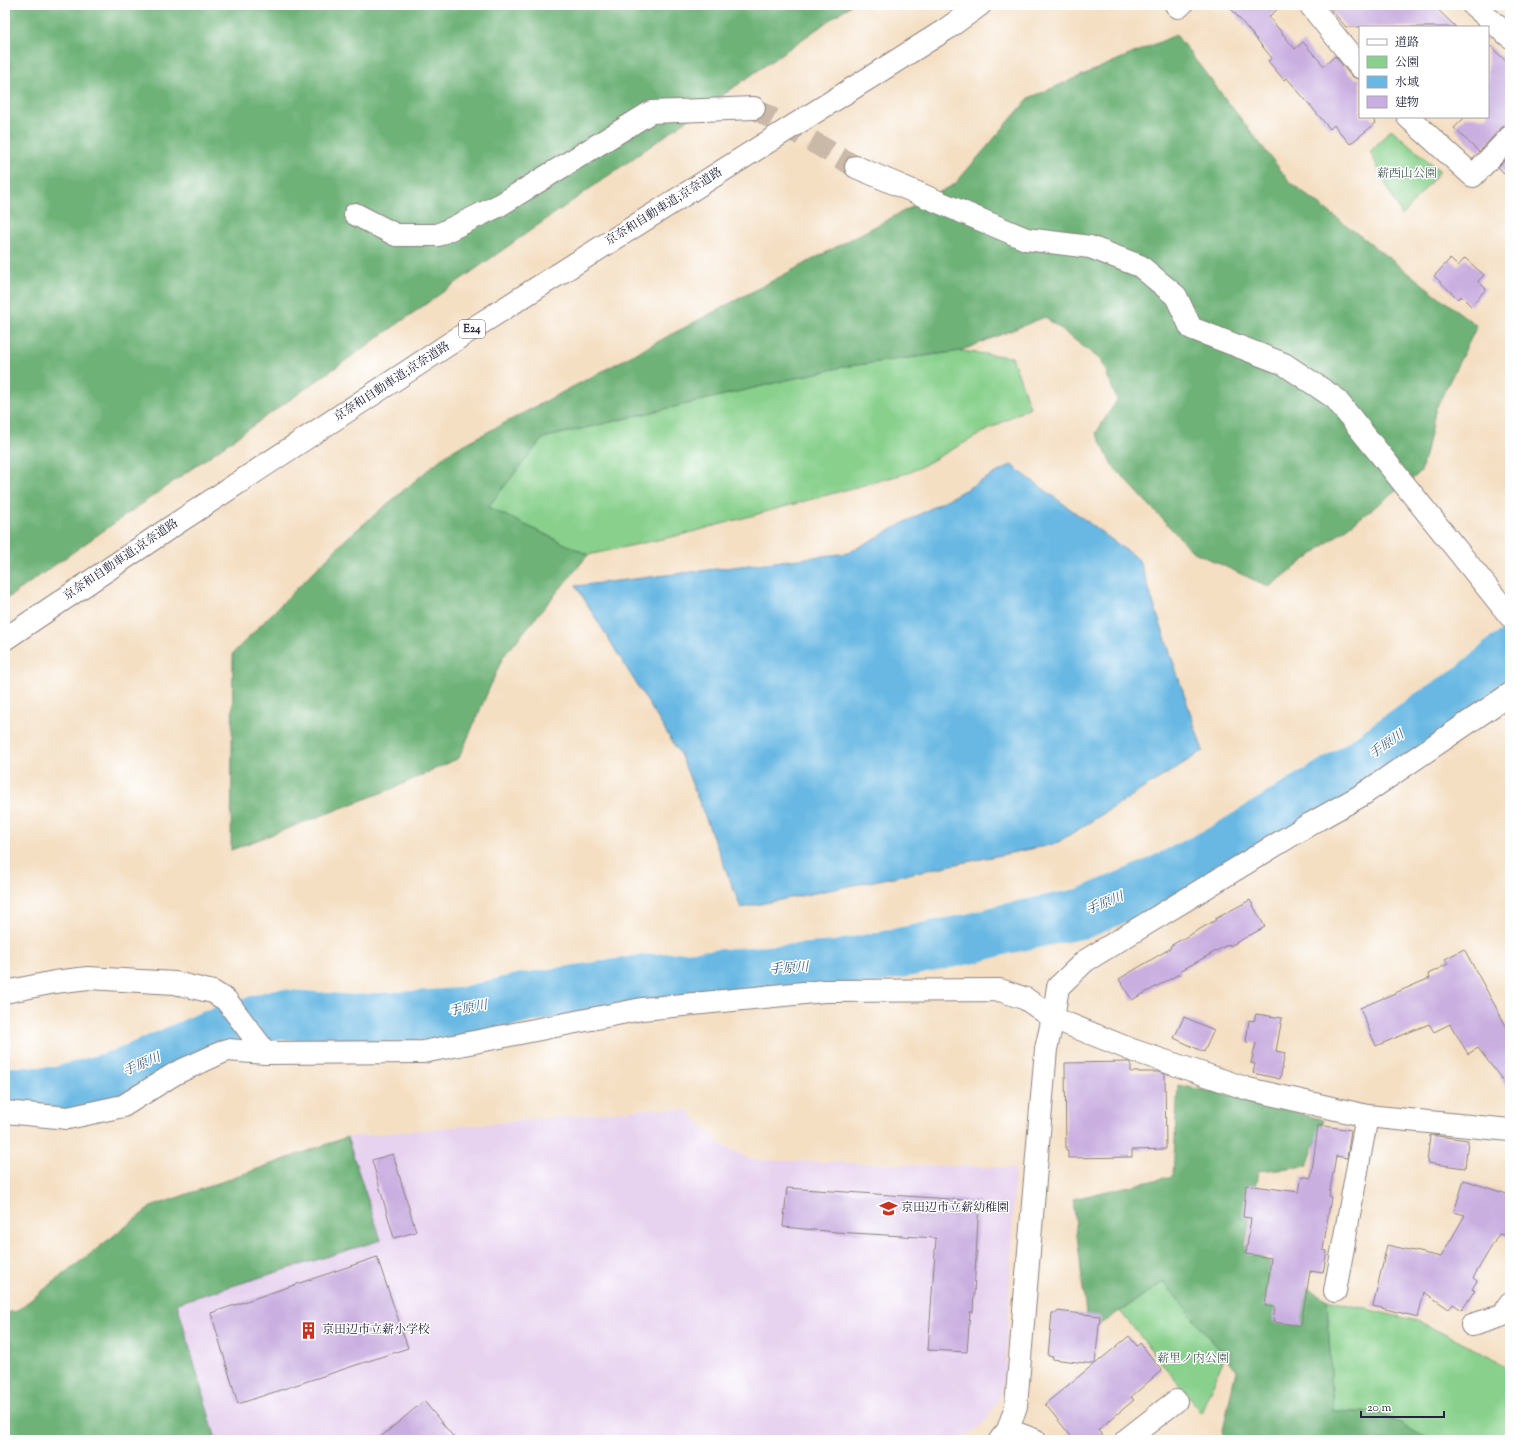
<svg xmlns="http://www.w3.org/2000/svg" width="1515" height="1445" font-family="'Sorts Mill Goudy','Noto Serif JP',serif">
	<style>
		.built { fill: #e7d2ef }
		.green { fill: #88d08c; stroke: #557964 }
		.forest { fill: #6eb278; stroke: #486a5a }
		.water { fill: #68b8e3; stroke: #456d8f }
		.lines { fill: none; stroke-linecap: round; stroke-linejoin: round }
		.river { stroke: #68b8e3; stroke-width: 50 }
		.building { fill: #c9aee0 }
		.street-tunnel { stroke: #cab9a8; stroke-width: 22; stroke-dasharray: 22 11; stroke-linecap: butt }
		.street-casing { stroke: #8b807f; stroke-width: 24 }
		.secondary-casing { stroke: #8b807f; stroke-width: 24 }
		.highway-casing { stroke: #8b807f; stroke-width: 24 }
		.street { stroke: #fff; stroke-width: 22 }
		.secondary { stroke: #fff; stroke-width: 22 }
		.highway { stroke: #fff; stroke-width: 22 }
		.labels { text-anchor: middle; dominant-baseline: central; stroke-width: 3; stroke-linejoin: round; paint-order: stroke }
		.shield { fill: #fff; stroke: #646476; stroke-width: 1 }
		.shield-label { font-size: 11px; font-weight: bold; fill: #22223b }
		.park-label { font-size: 12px; fill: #465f57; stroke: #fff }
		.street-label { font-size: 12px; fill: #22223b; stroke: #fff }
		.poi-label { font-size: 12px; fill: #22223b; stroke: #fff; text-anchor: start }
		.water-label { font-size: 13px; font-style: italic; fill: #3e5e7e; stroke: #fff }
	</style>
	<rect width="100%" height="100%" fill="#fff"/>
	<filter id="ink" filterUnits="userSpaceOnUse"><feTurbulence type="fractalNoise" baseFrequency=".025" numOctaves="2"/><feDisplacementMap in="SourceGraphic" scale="8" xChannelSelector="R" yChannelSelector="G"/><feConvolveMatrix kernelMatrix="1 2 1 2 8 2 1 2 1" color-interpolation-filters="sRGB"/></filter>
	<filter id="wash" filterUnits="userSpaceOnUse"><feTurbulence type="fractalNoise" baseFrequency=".012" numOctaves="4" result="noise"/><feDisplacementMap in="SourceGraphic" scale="16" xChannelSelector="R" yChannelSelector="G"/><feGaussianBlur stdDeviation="0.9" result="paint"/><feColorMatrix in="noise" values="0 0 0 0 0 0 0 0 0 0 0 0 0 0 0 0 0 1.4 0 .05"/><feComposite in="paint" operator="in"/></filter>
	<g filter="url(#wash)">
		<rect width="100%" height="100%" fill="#f4dfc3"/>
		<!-- built -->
		<path class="built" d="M 645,1109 L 687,1110 L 720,1144 L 752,1160 L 1015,1168 L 1006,1368 L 1000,1397 L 984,1423 L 963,1440 L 216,1440 L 177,1303 L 380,1240 L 347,1137 Z"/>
		<!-- green -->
		<g class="green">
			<path d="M 1391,129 L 1440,171 L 1402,216 L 1370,152 Z"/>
			<path d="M 960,351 L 1012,357 L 1030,407 L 911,472 L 685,534 L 588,555 L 487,507 L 543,438 L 842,367 Z"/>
			<path d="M 1164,1282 L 1225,1356 L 1201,1412 L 1120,1311 Z"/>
			<path d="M 1327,1300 L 1418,1321 L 1502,1363 L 1510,1368 L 1510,1440 L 1430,1440 L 1380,1413 L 1333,1411 Z"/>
		</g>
		<!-- forest -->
		<g class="forest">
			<path d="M 5,5 L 851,5 L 5,600 Z"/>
			<path d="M 1176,35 L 1289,181 L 1477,326 L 1436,408 L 1421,472 L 1269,587 L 1192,551 L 1112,465 L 1096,433 L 1117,400 L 1102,361 L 1045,317 L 960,351 L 842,367 L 543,438 L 488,507 L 588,555 L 503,657 L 459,758 L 394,788 L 231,850 L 233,653 L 347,538 L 448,453 L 955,184 L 1029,98 Z"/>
			<path d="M 1178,1085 L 1254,1100 L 1323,1120 L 1307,1166 L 1258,1171 L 1245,1246 L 1327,1300 L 1333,1411 L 1380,1413 L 1430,1440 L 1221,1440 L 1236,1370 L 1164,1282 L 1088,1332 L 1073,1199 L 1173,1176 Z"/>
			<path d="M 347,1137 L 381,1240 L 177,1303 L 216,1440 L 5,1440 L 5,1312 L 15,1312 L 151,1207 Z"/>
		</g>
		<!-- water -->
		<path class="water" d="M 1011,465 L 1139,560 L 1203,751 L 1055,844 L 741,908 L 681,756 L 576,586 L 848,553 Z"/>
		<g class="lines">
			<!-- river -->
			<path class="river" d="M 5,1092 L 58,1092 L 125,1073 L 216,1033 L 277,1014 L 352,1020 L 460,1013 L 518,999 L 643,980 L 836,966 L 973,938 L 1005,929 L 1084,913 L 1155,883 L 1226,847 L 1354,768 L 1428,715 L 1473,686 L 1510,654"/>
		</g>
		<g id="blocks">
			<!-- building -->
			<g class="building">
				<path d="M 1228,5 L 1282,5 L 1269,17 L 1295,49 L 1303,42 L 1324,66 L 1335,56 L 1350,75 L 1355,78 L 1360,79 L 1360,117 L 1371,117 L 1376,123 L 1350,144 L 1334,125 L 1330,129 L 1287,78 L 1284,80 L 1268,61 L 1272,58 Z"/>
				<path d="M 1327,5 L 1433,5 L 1456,27 L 1346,27 Z"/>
				<path d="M 1488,44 L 1510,65 L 1510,125 L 1506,125 L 1501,128 L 1479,152 L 1454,128 L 1465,117 L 1488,117 Z"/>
				<path d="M 1510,155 L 1510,179 L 1498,167 Z"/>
				<path d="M 1465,258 L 1484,275 L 1478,281 L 1486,289 L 1471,306 L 1461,296 L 1458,299 L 1434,276 L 1450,259 L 1458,266 Z"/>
				<path d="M 1250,900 L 1265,927 L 1230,946 L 1229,944 L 1180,971 L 1181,973 L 1132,1000 L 1119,979 L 1171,948 L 1170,946 L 1216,920 L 1215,919 Z"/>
				<path d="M 1464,949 L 1510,1033 L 1510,1090 L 1478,1048 L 1468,1054 L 1450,1024 L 1434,1032 L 1429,1024 L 1376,1046 L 1360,1008 L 1430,978 L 1428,974 L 1448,964 L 1445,959 Z"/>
				<path d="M 1256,1014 L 1282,1018 L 1276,1051 L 1285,1053 L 1280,1079 L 1253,1073 L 1255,1064 L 1251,1063 L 1256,1043 L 1246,1042 L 1249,1020 L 1254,1021 Z"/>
				<path d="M 1184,1017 L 1214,1030 L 1204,1052 L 1174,1038 Z"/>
				<path d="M 1129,1062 L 1131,1063 L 1131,1072 L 1158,1072 L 1165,1074 L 1166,1149 L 1132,1150 L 1132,1157 L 1068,1158 L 1068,1151 L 1066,1151 L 1065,1063 Z"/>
				<path d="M 1318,1125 L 1351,1130 L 1347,1158 L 1336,1156 L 1329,1196 L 1331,1197 L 1323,1250 L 1327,1251 L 1323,1273 L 1310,1271 L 1301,1326 L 1273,1322 L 1275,1307 L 1265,1306 L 1271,1258 L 1246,1254 L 1251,1218 L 1243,1217 L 1246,1185 L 1299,1192 L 1302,1176 L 1311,1178 Z"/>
				<path d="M 1430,1135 L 1468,1140 L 1465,1168 L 1427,1163 Z"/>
				<path d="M 393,1154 L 416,1232 L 394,1238 L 372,1160 Z"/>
				<path d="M 1464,1180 L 1510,1195 L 1510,1237 L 1499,1234 L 1473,1278 L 1477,1281 L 1472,1289 L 1475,1290 L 1462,1310 L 1453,1304 L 1449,1309 L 1424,1292 L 1418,1317 L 1373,1306 L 1387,1245 L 1441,1257 L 1465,1215 L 1454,1212 Z"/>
				<path d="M 787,1188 L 979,1201 L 973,1312 L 970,1312 L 967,1352 L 928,1350 L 936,1238 L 836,1232 L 783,1227 Z"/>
				<path d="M 377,1257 L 408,1348 L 238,1404 L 211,1313 Z"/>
				<path d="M 1057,1311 L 1100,1316 L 1095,1364 L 1129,1336 L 1137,1346 L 1140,1343 L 1162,1370 L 1131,1397 L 1134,1400 L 1098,1430 L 1106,1440 L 1074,1440 L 1045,1404 L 1094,1364 L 1052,1359 L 1053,1357 L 1048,1356 L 1052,1313 L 1057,1313 Z"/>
				<path d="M 424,1401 L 456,1440 L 377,1440 Z"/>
			</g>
		</g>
	</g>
	<g filter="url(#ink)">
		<use href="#blocks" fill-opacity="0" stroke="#8b807f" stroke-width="1"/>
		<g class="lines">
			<!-- street-tunnel -->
			<path class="street-tunnel" d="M 754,108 L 856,167"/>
			<defs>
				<g id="street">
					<path d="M 1176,5 L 1178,7 L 1181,5"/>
					<path d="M 1312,5 L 1311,6 L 1360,67"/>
					<path d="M 1473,5 L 1510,37"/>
					<path d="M 1408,117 L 1473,176 L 1510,137"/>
					<path d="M 856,167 L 1026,239 L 1090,247 L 1140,266 L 1176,296 L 1191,328 L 1284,364 L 1335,398 L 1510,616"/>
					<path d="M 355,214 L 396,235 L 438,235 L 500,205 L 651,112 L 754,108"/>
					<path d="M 5,992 L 55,982 L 88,978 L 175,983 L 213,992 L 226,1000 L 266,1053 L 423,1052 L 642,1009 L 824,991 L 1000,990 L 1026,999 L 1053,1018 L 1132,1050 L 1248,1089 L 1367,1116 L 1510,1130"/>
					<path d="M 1053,1018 L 1058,987 L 1085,961 L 1310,824 L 1362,795 L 1510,694"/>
					<path d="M 5,1112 L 68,1118 L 123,1106 L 176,1073 L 227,1050 L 266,1053"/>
					<path d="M 1335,1291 L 1367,1116"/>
					<path d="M 1472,1325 L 1501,1316 L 1510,1303"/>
					<path d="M 1008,1430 L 1035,1440"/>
					<path d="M 1126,1440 L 1176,1401"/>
				</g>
				<path id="secondary" d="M 1000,1440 L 1008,1430 L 1016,1406 L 1046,1049 L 1053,1018"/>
				<path id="highway" d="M 5,639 L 165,531 L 475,327 L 945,30 L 980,5"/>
			</defs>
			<!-- street casing -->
			<use href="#street" class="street-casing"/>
			<!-- secondary casing -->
			<use href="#secondary" class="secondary-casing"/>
			<!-- highway casing -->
			<use href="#highway" class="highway-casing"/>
			<!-- street -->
			<use href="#street" class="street"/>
			<!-- secondary -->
			<use href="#secondary" class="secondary"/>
			<!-- highway -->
			<use href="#highway" class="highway"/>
		</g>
	</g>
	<!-- icons -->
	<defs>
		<symbol id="school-bare" viewBox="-9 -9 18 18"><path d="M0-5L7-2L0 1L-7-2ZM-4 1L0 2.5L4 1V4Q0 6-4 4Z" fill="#c8321e" stroke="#fff" stroke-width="2.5" paint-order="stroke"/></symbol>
		<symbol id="building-bare" viewBox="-9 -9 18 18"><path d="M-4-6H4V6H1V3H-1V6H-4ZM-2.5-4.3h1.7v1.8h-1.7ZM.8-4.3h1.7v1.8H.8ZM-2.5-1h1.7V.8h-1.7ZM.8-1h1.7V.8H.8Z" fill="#c8321e" stroke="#fff" stroke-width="2.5" paint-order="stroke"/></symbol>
	</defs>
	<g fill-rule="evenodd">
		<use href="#school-bare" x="876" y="1196" width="25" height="25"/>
		<use href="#building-bare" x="296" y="1318" width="25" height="25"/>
	</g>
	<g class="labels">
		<!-- shield labels -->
		<rect class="shield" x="459" y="320" width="26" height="18" rx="3"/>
		<g class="shield-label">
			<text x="472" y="329">E24</text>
		</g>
		<!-- park labels -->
		<g class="park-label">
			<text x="1407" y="174">薪西山公園</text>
			<text x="1193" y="1359">薪里ノ内公園</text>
		</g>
		<!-- street labels -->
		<g class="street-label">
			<text transform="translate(664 207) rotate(-32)">京奈和自動車道;京奈道路</text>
			<text transform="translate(392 382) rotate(-33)">京奈和自動車道;京奈道路</text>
			<text transform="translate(121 560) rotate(-34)">京奈和自動車道;京奈道路</text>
		</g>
		<!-- poi labels -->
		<g class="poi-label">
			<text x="901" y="1208">京田辺市立薪幼稚園</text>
			<text x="322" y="1330">京田辺市立薪小学校</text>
		</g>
		<!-- water labels -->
		<g class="water-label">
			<text transform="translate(1387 745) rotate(-34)">手原川</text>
			<text transform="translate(1105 904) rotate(-22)">手原川</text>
			<text transform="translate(789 969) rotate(-4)">手原川</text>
			<text transform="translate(468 1009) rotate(-10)">手原川</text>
			<text transform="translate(142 1065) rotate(-23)">手原川</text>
		</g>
	</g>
	<!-- margin -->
	<rect width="1515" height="1445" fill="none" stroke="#fff" stroke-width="20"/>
	<!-- legend -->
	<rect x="1359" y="26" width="130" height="92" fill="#ffffff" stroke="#a7a7b1"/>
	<rect x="1367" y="39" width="20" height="6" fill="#ffffff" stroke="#a7a7b1"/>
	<text x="1395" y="46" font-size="12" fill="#22223b">道路</text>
	<rect x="1367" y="56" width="20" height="12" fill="#88d08c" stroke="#a7a7b1"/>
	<text x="1395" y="66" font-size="12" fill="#22223b">公園</text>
	<rect x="1367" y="76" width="20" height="12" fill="#68b8e3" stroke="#a7a7b1"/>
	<text x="1395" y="86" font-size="12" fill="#22223b">水域</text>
	<rect x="1367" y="96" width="20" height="12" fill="#c9aee0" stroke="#a7a7b1"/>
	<text x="1395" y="106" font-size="12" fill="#22223b">建物</text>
	<!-- scale -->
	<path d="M1361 1411v6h83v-6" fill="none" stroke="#22223b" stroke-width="2"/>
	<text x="1367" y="1411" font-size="12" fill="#22223b" stroke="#ffffff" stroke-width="3" paint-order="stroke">20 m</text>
</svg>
